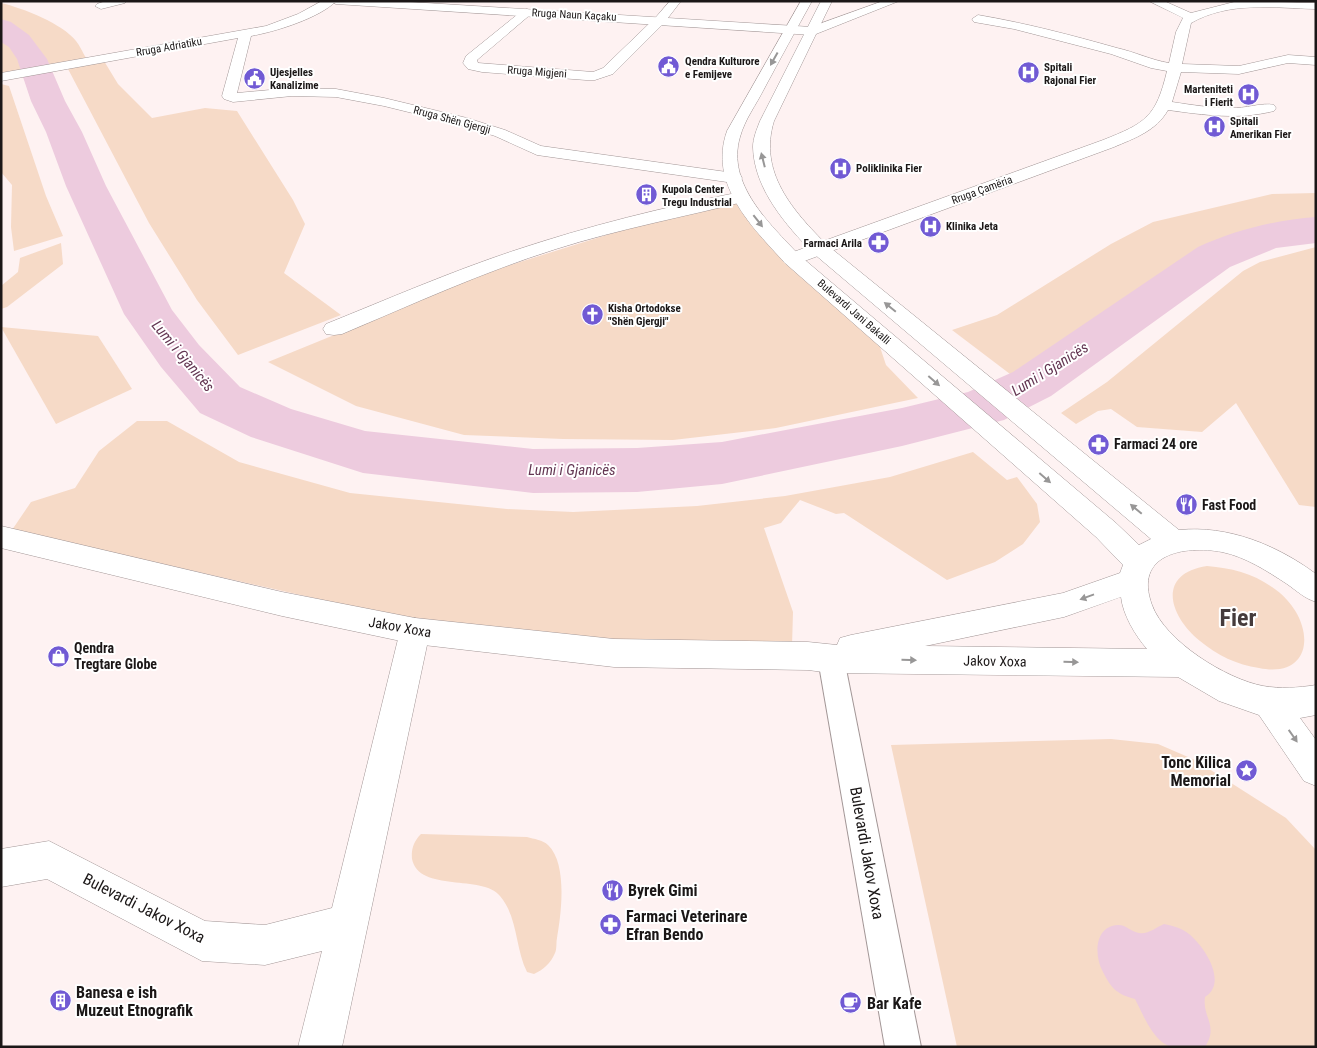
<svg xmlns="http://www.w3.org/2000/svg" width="1317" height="1048" font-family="'Roboto Condensed',sans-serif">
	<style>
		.green { fill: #f6dac7 }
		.water { fill: #edcbde }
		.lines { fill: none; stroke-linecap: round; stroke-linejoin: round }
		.river { fill: #edcbde; fill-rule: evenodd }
		.pedestrian-casing { stroke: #a29696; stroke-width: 2 }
		.minor-casing { stroke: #a29696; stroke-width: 1 }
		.tertiary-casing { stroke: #a29696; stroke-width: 1 }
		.secondary-casing { stroke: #a29696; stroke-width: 1 }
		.pedestrian { fill: #fff; fill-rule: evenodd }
		.minor { fill: #fff; fill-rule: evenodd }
		.tertiary { fill: #fff; fill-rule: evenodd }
		.secondary { fill: #fff; fill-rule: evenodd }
		.oneway { fill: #989797 }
		.labels { text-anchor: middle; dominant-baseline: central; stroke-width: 4; stroke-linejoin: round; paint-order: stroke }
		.far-street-label { font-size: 11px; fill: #1b1717; stroke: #fff }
		.far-poi-label { font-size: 11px; font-weight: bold; fill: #1b1717; stroke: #fff; text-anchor: start }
		.poi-label { font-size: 14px; font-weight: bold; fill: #1b1717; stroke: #fff; text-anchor: start }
		.street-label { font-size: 14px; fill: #1b1717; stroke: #fff }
		.water-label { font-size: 15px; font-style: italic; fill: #633652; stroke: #fff }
		.near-poi-label { font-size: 16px; font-weight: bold; fill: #1b1717; stroke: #fff; text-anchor: start }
		.near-street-label { font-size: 16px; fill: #1b1717; stroke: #fff }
		.town-label { font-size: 24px; font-weight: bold; fill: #453b3b; stroke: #fff }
	</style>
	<rect width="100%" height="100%" fill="#fef2f2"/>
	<!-- green -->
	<g class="green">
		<path d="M 1,3 C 23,8 63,24 76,41 C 80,46 83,53 86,58 L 1,73 Z"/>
		<path d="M 104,61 L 118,84 L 152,118 L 205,108 L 237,111 L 293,200 L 305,224 L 284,273 L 341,315 L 238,355 L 197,300 L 149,223 L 68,69 Z"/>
		<path d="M 1,84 L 9,86 L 46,196 L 63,236 L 14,251 L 11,227 L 12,185 L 1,172 Z"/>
		<path d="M 1316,193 L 1316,222 C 1275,225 1244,230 1206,245 L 1062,348 L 1026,369 L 1010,374 L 952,330 L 997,315 L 1111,244 L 1153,222 L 1272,194 Z"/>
		<path d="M 738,201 L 879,344 L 886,365 L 918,398 L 776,428 L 673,440 L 563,439 L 464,435 L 356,406 L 268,362 L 491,271 L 674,214 Z"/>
		<path d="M 61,243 L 63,264 L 7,307 L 1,309 L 1,286 L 18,272 L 20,258 Z"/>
		<path d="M 1316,247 L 1316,507 L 1299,505 L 1236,403 L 1202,432 L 1137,427 L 1111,409 L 1098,411 L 1076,424 L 1061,413 L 1107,382 L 1243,271 L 1260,262 Z"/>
		<path d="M 1,327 L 98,336 L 132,389 L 56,424 Z"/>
		<path d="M 137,421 L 167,421 L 239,462 L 350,493 L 507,509 L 573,512 L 697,506 L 785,496 L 890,477 L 973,452 L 1007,480 L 1017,477 L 1037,504 L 1040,522 L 1023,544 L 995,562 L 947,580 L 844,513 L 836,514 L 800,500 L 781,523 L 764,528 L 793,612 L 792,646 L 612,643 L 425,623 L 12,530 L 31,502 L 75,488 L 99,451 Z"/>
		<path d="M 1207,566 C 1231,568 1252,573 1272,587 C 1317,617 1317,680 1259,668 C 1237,665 1217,655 1200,641 C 1169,616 1156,574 1207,566 Z"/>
		<path d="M 1111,739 L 1158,744 L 1195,760 L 1286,818 L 1316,850 L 1316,1047 L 957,1047 L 891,745 Z"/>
		<path d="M 421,834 L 527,837 C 534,839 543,840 548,845 C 568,864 561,915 557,938 C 556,943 557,949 555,953 C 551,963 543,970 534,974 L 527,972 C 515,948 518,917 500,896 C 483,874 419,893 412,859 C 411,849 414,841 421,834 Z"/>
	</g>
	<!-- water -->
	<path class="water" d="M 1164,924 C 1173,926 1182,928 1189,934 C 1205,947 1228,983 1205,997 C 1202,1018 1219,1025 1205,1047 C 1195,1047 1183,1048 1173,1047 C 1154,1044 1143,1014 1135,999 C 1116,994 1111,988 1102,970 C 1094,954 1095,926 1118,925 C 1127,925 1131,932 1139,933 C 1147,935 1157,927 1164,924 Z"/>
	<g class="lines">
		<!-- river -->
		<path class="river" d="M 1,19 L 11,22 L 29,35 L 47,59 L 65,101 L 82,132 L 106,186 L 172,310 L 199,345 L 240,387 L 291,409 L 365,431 L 533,449 L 637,448 L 722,442 L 902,408 L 968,392 L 1013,372 L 1198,247 C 1235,230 1275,220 1316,217 L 1316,243 L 1276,248 L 1230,267 L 1051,396 L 1004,420 L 902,446 L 722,484 L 637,492 L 533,493 L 363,473 L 251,437 L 200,413 L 161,367 L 124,314 L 66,186 L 46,132 L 31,101 L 17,59 L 9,47 L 1,42 Z"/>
		<defs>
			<path id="pedestrian" d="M 831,648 L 840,651 L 844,659 L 921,1047 L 885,1047 L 818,659 L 822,651 Z"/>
			<g id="minor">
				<path d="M 106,1 L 126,1 L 125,3 L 101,9 L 95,6 L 97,4 Z"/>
				<path d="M 322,1 L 336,1 C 320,18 274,32 251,36 L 237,93 L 292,88 L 336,89 L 384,98 L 467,118 L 505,130 L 541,146 L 734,173 L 740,174 L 742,178 L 740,182 L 734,183 L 537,155 L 495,136 L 457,124 L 384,106 L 336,97 L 292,96 L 233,102 L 224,99 L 222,96 L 238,38 L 1,81 L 1,73 L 266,26 L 298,14 Z"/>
				<path d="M 670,1 L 681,1 L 664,23 L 613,74 L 595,80 L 586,80 L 482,72 L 468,69 L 463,63 L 466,56 L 523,10 L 527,9 L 533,12 L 531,14 L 477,60 L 478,63 L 593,72 L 603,68 L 656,17 Z"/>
				<path d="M 883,1 L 899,1 L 816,34 L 812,35 L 806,31 L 808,28 Z"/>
				<path d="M 1149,1 L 1164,1 L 1191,13 L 1238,1 L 1316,3 L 1316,9 C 1274,8 1229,1 1191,23 L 1182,64 L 1239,66 L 1288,55 L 1316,57 L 1316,65 L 1288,63 L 1239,74 L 1181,72 L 1172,102 C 1192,105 1211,108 1231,108 C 1244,109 1263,102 1274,105 L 1276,108 L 1274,111 C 1238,120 1205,115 1168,110 C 1156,131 1135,138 1114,147 L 799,263 L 792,265 L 785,263 L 782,259 L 785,255 L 1103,140 C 1146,123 1156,117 1167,71 L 1151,68 L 1111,54 L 1014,29 L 974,22 L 972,19 L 978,15 C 1025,23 1071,35 1117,48 C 1135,52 1151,60 1169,63 L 1176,32 L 1183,18 Z"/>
				<path d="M 741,192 L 747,193 L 750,197 L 747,201 C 683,217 619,229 556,249 C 483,272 413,304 342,334 L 334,335 L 326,334 L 323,329 L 326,324 C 388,299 450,272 513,251 C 588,226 664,207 741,192 Z"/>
				<path d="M 415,618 L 426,622 L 430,631 L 342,1047 L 298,1047 L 322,951 L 265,965 L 202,961 L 47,879 L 1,887 L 1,849 L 49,841 L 205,921 L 265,925 L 332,908 L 400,631 L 404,622 Z"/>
			</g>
			<path id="tertiary" d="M 331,1 L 394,1 L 812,27 L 818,31 L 812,35 L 336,4 Z"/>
			<path id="secondary" d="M 801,1 L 812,1 C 796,30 780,59 764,89 C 756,105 745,119 740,137 C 726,184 770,224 799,255 L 1116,523 L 1139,545 L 1151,539 L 813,253 C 786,225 754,189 753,147 C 753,138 757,129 760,121 L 821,1 L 832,1 L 774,121 C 758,172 793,211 827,245 L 1179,530 C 1228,525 1277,545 1316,574 L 1316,602 C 1304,598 1297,591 1287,584 C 1267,571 1246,557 1222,552 C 1184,545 1133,554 1152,605 C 1165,641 1226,679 1263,686 C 1281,689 1297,688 1316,685 L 1316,715 L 1300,718 L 1316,740 L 1316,786 L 1304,781 L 1259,715 L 1219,701 L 1178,677 L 831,673 L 808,670 L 614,667 L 415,644 L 282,616 L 1,548 L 1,526 L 282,592 L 415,618 L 614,639 L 808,642 L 837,645 L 840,638 L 851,635 L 1063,593 L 1120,573 L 1123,565 L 1096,537 L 785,263 C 752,227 708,184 727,131 ZM 1121,597 C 1123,615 1135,635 1147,649 L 925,646 L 1064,617 Z"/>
		</defs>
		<!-- pedestrian casing -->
		<use href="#pedestrian" class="pedestrian-casing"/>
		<!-- minor casing -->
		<use href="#minor" class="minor-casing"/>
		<!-- tertiary casing -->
		<use href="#tertiary" class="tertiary-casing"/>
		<!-- secondary casing -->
		<use href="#secondary" class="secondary-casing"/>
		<!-- pedestrian -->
		<use href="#pedestrian" class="pedestrian"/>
		<!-- minor -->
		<use href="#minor" class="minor"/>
		<!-- tertiary -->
		<use href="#tertiary" class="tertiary"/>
		<!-- secondary -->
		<use href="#secondary" class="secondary"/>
	</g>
	<!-- one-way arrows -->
	<defs><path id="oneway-solid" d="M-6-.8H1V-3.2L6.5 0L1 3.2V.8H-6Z" transform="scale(1.25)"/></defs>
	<g class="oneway">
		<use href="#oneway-solid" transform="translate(774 59) rotate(119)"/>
		<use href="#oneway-solid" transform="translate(763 160) rotate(-104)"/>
		<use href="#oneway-solid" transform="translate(758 221) rotate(52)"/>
		<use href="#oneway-solid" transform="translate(890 307) rotate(-141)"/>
		<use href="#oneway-solid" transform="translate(934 381) rotate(41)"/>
		<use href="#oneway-solid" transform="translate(1045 478) rotate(41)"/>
		<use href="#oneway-solid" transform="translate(1136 509) rotate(-140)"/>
		<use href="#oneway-solid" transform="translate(1087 597) rotate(160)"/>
		<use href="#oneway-solid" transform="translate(909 660) rotate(1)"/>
		<use href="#oneway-solid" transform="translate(1071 662) rotate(1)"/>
		<use href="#oneway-solid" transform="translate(1293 736) rotate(55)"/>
	</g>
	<!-- icons -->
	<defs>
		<symbol id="civic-disc" viewBox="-11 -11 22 22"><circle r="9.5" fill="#715ad4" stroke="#fff"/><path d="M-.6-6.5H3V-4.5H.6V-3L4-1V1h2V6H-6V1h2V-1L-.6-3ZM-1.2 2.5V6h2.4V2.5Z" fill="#fff"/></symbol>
		<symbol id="hospital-disc" viewBox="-11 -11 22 22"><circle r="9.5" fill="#715ad4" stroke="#fff"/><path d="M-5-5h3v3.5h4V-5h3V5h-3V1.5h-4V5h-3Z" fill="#fff"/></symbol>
		<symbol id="building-disc" viewBox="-11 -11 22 22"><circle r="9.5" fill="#715ad4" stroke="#fff"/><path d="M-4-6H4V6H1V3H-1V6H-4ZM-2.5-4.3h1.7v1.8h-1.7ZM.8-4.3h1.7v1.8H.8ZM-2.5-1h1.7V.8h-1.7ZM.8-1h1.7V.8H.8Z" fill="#fff"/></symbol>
		<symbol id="pharmacy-disc" viewBox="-11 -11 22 22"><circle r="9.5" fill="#715ad4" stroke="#fff"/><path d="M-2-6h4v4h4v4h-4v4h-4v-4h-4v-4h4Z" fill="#fff"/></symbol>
		<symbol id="church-disc" viewBox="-11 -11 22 22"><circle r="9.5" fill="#715ad4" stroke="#fff"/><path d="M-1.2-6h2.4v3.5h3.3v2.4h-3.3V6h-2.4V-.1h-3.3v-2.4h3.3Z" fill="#fff"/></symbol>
		<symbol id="restaurant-disc" viewBox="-11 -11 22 22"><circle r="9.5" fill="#715ad4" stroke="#fff"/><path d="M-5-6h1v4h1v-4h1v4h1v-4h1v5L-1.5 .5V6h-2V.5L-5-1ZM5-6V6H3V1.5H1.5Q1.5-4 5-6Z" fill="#fff"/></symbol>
		<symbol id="shop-disc" viewBox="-11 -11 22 22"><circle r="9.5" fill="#715ad4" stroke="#fff"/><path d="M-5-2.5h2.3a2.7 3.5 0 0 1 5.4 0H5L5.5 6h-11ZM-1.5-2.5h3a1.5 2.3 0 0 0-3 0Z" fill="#fff"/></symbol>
		<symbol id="sight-disc" viewBox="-11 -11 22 22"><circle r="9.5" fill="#715ad4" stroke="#fff"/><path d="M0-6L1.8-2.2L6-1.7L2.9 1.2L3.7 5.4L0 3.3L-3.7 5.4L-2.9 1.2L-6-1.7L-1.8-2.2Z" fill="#fff"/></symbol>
		<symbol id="cafe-disc" viewBox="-11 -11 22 22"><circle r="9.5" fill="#715ad4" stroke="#fff"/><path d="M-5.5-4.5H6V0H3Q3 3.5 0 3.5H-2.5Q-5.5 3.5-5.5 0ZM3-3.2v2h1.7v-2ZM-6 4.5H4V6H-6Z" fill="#fff"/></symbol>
	</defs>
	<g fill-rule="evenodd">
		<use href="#civic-disc" x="656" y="54" width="25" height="25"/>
		<use href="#hospital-disc" x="1016" y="60" width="25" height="25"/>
		<use href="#civic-disc" x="242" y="66" width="25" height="25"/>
		<use href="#hospital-disc" x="1236" y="82" width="25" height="25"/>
		<use href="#hospital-disc" x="1202" y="114" width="25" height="25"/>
		<use href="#hospital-disc" x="828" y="156" width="25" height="25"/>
		<use href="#building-disc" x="634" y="182" width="25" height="25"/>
		<use href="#hospital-disc" x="918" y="214" width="25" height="25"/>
		<use href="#pharmacy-disc" x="866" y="230" width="25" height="25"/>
		<use href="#church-disc" x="580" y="302" width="25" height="25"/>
		<use href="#pharmacy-disc" x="1086" y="432" width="25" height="25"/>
		<use href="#restaurant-disc" x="1174" y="492" width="25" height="25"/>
		<use href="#shop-disc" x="46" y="644" width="25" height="25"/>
		<use href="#sight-disc" x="1234" y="758" width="25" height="25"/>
		<use href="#restaurant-disc" x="600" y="878" width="25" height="25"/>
		<use href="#pharmacy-disc" x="598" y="912" width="25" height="25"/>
		<use href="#building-disc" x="48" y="988" width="25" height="25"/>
		<use href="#cafe-disc" x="838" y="990" width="25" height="25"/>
	</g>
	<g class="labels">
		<!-- far-street labels -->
		<g class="far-street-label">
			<text transform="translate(574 15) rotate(3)">Rruga Naun Kaçaku</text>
			<text transform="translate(169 47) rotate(-10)">Rruga Adriatiku</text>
			<text transform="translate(537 72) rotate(4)">Rruga Migjeni</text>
			<text transform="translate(452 120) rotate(15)">Rruga Shën Gjergji</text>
			<text transform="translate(982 190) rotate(-20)">Rruga Çamëria</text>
			<text transform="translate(854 312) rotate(41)">Bulevardi Jani Bakalli</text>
		</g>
		<!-- far-poi labels -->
		<g class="far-poi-label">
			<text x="685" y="61">Qendra Kulturore<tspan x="685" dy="13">e Femijeve</tspan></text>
			<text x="1044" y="67">Spitali<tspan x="1044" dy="13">Rajonal Fier</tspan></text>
			<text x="270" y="72">Ujesjelles<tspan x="270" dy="13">Kanalizime</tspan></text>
			<text x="1233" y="89" text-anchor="end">Marteniteti<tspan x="1233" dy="13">i Fierit</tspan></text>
			<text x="1230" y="121">Spitali<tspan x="1230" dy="13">Amerikan Fier</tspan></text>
			<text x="856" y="168">Poliklinika Fier</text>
			<text x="662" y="189">Kupola Center<tspan x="662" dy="13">Tregu Industrial</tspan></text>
			<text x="946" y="226">Klinika Jeta</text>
			<text x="862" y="243" text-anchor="end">Farmaci Arila</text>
			<text x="608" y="308">Kisha Ortodokse<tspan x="608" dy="13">"Shën Gjergji"</tspan></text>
		</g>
		<!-- poi labels -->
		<g class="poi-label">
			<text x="1114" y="444">Farmaci 24 ore</text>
			<text x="1202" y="505">Fast Food</text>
			<text x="74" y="648">Qendra<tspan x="74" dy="16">Tregtare Globe</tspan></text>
		</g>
		<!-- street labels -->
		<g class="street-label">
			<text transform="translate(400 627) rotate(10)">Jakov Xoxa</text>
			<text transform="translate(995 661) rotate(1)">Jakov Xoxa</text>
		</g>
		<!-- water labels -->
		<g class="water-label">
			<text transform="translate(183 356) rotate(50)">Lumi i Gjanicës</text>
			<text transform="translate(1050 369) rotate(-32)">Lumi i Gjanicës</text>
			<text x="572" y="470">Lumi i Gjanicës</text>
		</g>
		<!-- near-poi labels -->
		<g class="near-poi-label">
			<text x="1231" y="762" text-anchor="end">Tonc Kilica<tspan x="1231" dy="18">Memorial</tspan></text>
			<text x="628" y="890">Byrek Gimi</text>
			<text x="626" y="916">Farmaci Veterinare<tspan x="626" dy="18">Efran Bendo</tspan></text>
			<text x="76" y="992">Banesa e ish<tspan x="76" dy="18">Muzeut Etnografik</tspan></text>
			<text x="867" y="1003">Bar Kafe</text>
		</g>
		<!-- near-street labels -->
		<g class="near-street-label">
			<text transform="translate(867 853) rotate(80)">Bulevardi Jakov Xoxa</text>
			<text transform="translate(144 908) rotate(27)">Bulevardi Jakov Xoxa</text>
		</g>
		<!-- town labels -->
		<g class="town-label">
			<text x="1238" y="618">Fier</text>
		</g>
	</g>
	<!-- border -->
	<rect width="1317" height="1048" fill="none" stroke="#1b1717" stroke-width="5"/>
</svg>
